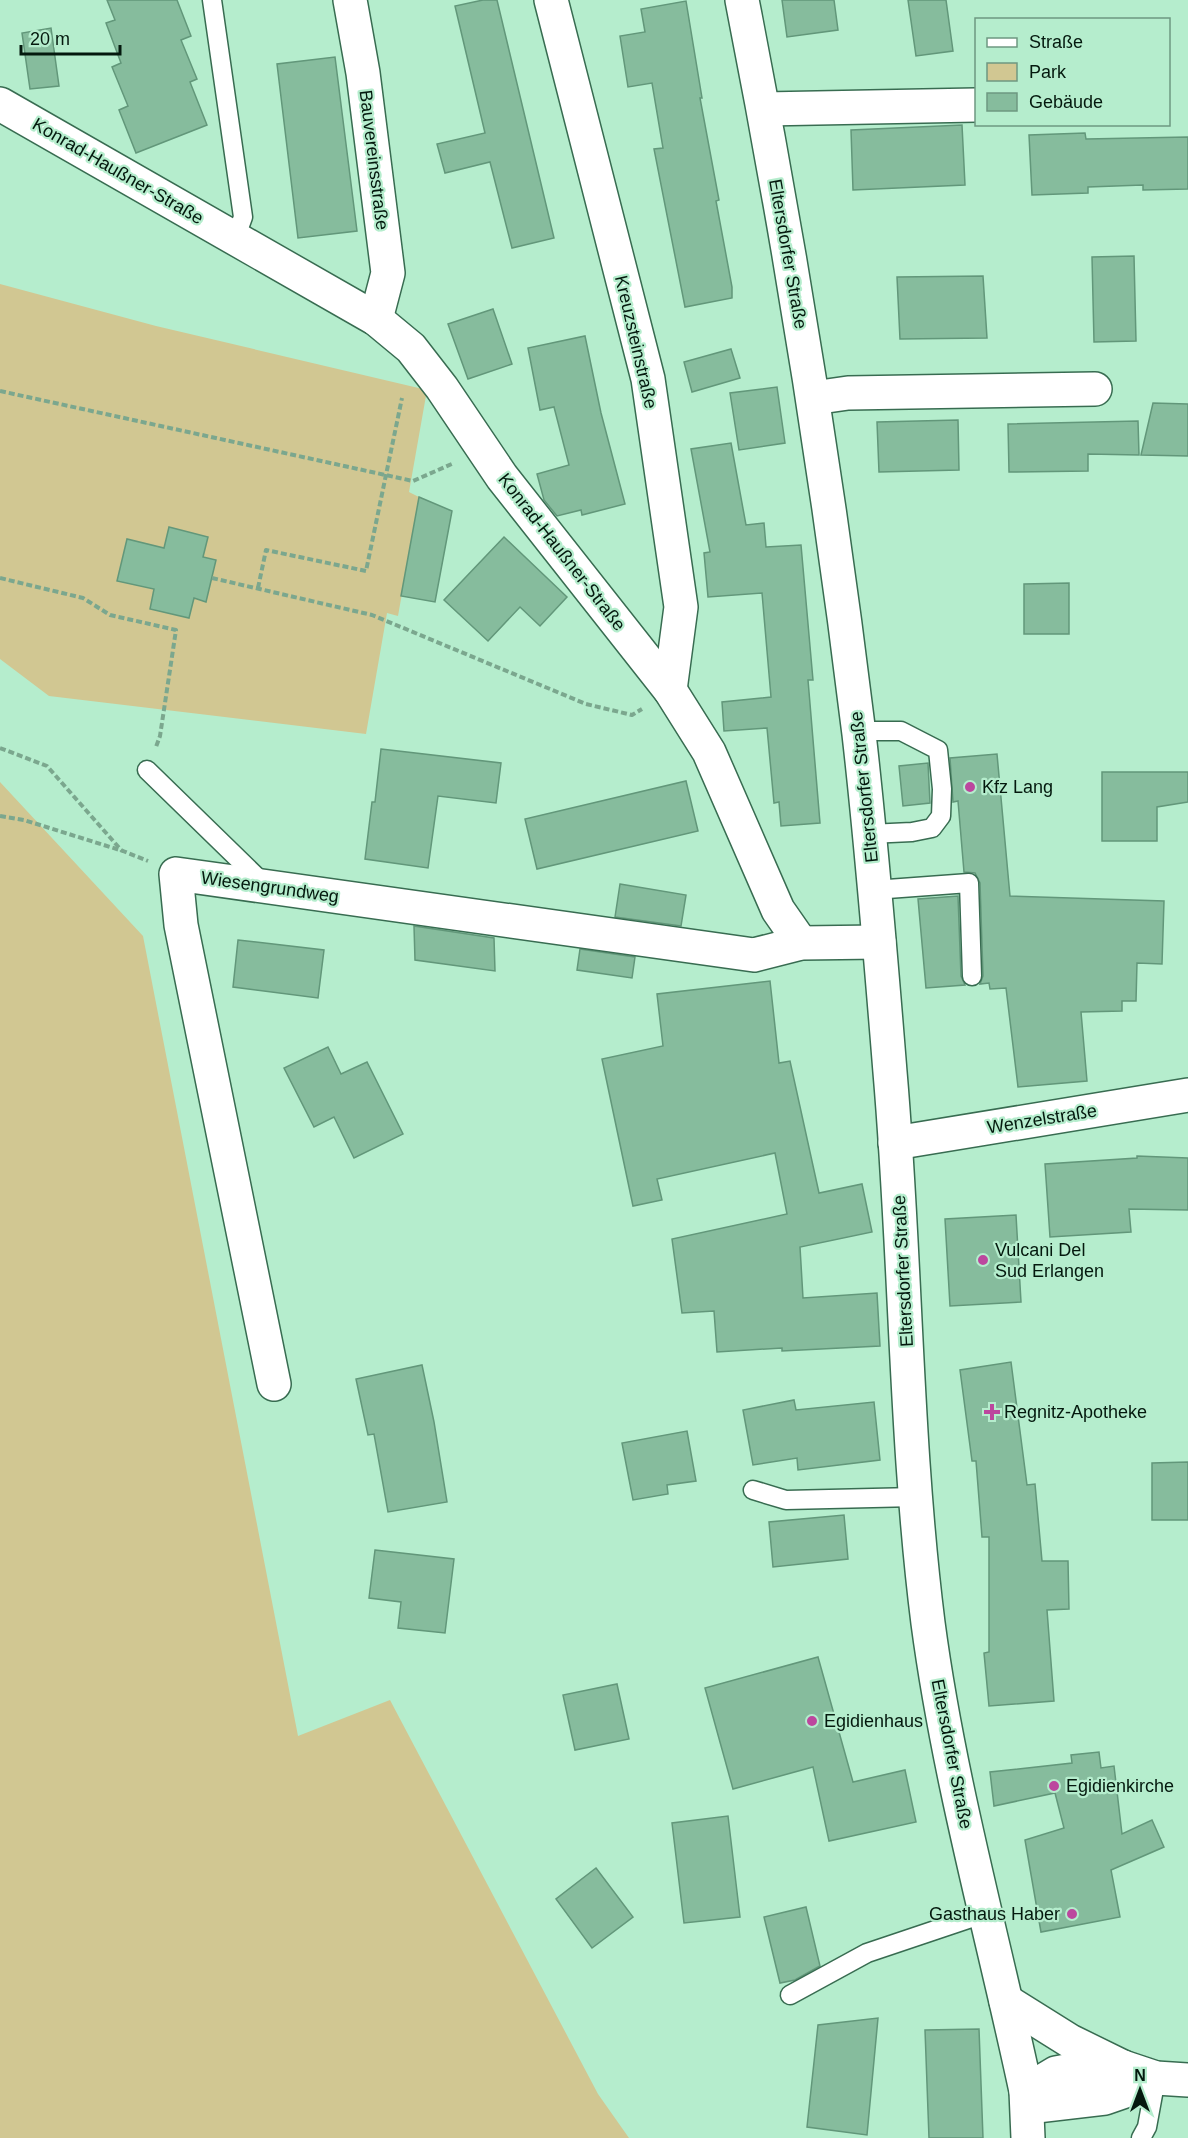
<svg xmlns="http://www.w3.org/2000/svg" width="1188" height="2138" font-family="Arial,sans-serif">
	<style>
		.green { fill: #d1c792 }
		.building { fill: #86bc9d; stroke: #62977a; stroke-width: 1.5 }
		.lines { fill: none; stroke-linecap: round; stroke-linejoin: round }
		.service-casing { stroke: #386c51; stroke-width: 21 }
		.minor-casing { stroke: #386c51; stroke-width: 36 }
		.tertiary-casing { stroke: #386c51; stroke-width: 36 }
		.secondary-casing { stroke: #386c51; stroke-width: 36 }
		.path { stroke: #7ba78e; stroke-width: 4; stroke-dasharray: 6 3; stroke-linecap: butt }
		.service { stroke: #fff; stroke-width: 18 }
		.minor { stroke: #fff; stroke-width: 33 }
		.tertiary { stroke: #fff; stroke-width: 33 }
		.secondary { stroke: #fff; stroke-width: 33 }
		.poi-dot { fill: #bc479e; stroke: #b5edcd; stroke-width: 2 }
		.labels { text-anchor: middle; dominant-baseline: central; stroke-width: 4.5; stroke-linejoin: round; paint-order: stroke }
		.street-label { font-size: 18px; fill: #04190e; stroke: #b5edcd }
		.poi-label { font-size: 18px; fill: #04190e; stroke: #b5edcd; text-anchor: start }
	</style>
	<rect width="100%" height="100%" fill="#b5edcd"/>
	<!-- green -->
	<g class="green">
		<path d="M 0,284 L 156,326 L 427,390 L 409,492 L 419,497 L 398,616 L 387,613 L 366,734 L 49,696 L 0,659 Z"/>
		<path d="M 0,782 L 143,936 L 298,1736 L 390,1700 L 598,2094 L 629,2138 L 0,2138 Z"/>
	</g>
	<!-- building -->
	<g class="building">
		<path d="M 107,0 L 177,0 L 191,36 L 181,40 L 197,79 L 190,82 L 207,125 L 136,153 L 119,110 L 128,106 L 112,67 L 121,63 L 106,23 L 115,20 Z"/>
		<path d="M 483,0 L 497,0 L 554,238 L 512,248 L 490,162 L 445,173 L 437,144 L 485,133 L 455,6 Z"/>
		<path d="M 782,0 L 834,0 L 838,30 L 787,37 Z"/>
		<path d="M 908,0 L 946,0 L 953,51 L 916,56 Z"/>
		<path d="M 686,1 L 702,98 L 700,98 L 719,200 L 716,201 L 732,287 L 732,298 L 685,307 L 654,149 L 663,148 L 652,83 L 628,87 L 620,36 L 645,32 L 641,9 Z"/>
		<path d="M 51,28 L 59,86 L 30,89 L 22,33 Z"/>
		<path d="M 335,57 L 357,231 L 298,238 L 277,64 Z"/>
		<path d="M 962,125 L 965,185 L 853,190 L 851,130 Z"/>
		<path d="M 1085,133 L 1086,139 L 1188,137 L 1188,189 L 1143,190 L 1143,185 L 1088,187 L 1088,193 L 1032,195 L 1029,135 Z"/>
		<path d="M 1134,256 L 1136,341 L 1094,342 L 1092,257 Z"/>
		<path d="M 983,276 L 987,338 L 900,339 L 897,277 Z"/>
		<path d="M 493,309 L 512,364 L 468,379 L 448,324 Z"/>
		<path d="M 585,336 L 601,413 L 625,504 L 582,515 L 581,510 L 557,516 L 544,500 L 537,474 L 569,465 L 554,407 L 540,410 L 528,348 Z"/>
		<path d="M 731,349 L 740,378 L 692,392 L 684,362 Z"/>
		<path d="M 777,387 L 785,443 L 739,450 L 730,393 Z"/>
		<path d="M 1153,403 L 1188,404 L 1188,456 L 1141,455 Z"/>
		<path d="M 958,420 L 959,470 L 879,472 L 877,422 Z"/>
		<path d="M 1138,421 L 1139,455 L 1088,454 L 1088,471 L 1009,472 L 1008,424 Z"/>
		<path d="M 731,443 L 746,525 L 764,523 L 766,547 L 801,545 L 813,680 L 808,680 L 820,823 L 781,826 L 779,802 L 774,803 L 767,728 L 724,731 L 722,702 L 771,697 L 762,593 L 708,597 L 704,553 L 710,552 L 691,449 Z"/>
		<path d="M 419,497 L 452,511 L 435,602 L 401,596 Z"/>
		<path d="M 169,527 L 208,537 L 203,557 L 216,560 L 206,602 L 194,598 L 189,618 L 150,609 L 154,589 L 117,581 L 127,539 L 164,548 Z"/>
		<path d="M 504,537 L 567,597 L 540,626 L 520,607 L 488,641 L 444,600 Z"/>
		<path d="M 1069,583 L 1069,634 L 1024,634 L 1024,584 Z"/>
		<path d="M 381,749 L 501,763 L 496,803 L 438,796 L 428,868 L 365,859 L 372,802 L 375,802 Z"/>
		<path d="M 997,754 L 1010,896 L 1164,901 L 1162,964 L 1137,963 L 1136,1001 L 1122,1001 L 1122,1011 L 1081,1012 L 1087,1081 L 1018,1087 L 1006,988 L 990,989 L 989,983 L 980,984 L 983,976 L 980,883 L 975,873 L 964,872 L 958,801 L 953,802 L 950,758 Z"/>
		<path d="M 928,763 L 930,803 L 903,806 L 899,766 Z"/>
		<path d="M 1102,772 L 1188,772 L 1188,802 L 1157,807 L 1157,841 L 1102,841 Z"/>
		<path d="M 686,781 L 698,831 L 537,869 L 525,819 Z"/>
		<path d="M 620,884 L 686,895 L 681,926 L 615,917 Z"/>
		<path d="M 958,896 L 961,976 L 965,985 L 926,988 L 918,899 Z"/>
		<path d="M 414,926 L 494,938 L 495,971 L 415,960 Z"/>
		<path d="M 238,940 L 324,950 L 318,998 L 233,987 Z"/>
		<path d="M 580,949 L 635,957 L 632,978 L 577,970 Z"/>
		<path d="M 770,981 L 779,1063 L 790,1061 L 819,1193 L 862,1184 L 872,1232 L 800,1247 L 803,1298 L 877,1293 L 880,1346 L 782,1351 L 782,1348 L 717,1352 L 714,1311 L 682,1313 L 672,1239 L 787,1214 L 775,1153 L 657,1179 L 662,1200 L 633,1206 L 602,1059 L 663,1046 L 657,994 Z"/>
		<path d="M 328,1047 L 341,1074 L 367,1062 L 403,1134 L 354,1158 L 334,1117 L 314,1127 L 284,1068 Z"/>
		<path d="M 1137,1156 L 1188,1158 L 1188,1210 L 1129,1209 L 1131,1232 L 1050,1237 L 1045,1164 L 1137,1158 Z"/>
		<path d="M 1016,1215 L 1021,1302 L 950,1306 L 945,1219 Z"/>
		<path d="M 1011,1362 L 1027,1485 L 1035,1484 L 1042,1561 L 1068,1561 L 1069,1609 L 1047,1610 L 1054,1701 L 989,1706 L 984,1653 L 989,1652 L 989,1537 L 982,1537 L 976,1461 L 972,1461 L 960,1370 Z"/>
		<path d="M 422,1365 L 434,1422 L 447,1502 L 388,1512 L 374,1434 L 368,1435 L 356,1379 Z"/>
		<path d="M 794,1400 L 796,1410 L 874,1402 L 880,1460 L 798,1470 L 797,1458 L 753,1465 L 743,1410 Z"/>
		<path d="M 687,1431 L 696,1481 L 667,1485 L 668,1494 L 633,1500 L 622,1443 Z"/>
		<path d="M 1188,1462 L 1188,1520 L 1152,1520 L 1152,1463 Z"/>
		<path d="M 844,1515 L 848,1559 L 773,1567 L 769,1522 Z"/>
		<path d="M 375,1550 L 454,1559 L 445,1633 L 398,1628 L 401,1602 L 369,1598 Z"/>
		<path d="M 818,1657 L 853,1782 L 905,1770 L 916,1822 L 829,1841 L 813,1767 L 733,1789 L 705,1688 Z"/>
		<path d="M 617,1684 L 629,1739 L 575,1750 L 563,1695 Z"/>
		<path d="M 1099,1752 L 1101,1768 L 1114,1766 L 1122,1834 L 1152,1820 L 1164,1847 L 1111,1870 L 1120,1917 L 1041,1932 L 1025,1840 L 1064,1828 L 1055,1793 L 994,1806 L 990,1772 L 1072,1763 L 1071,1755 Z"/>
		<path d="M 728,1816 L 740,1917 L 684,1923 L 672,1823 Z"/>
		<path d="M 596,1868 L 633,1917 L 592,1948 L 556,1899 Z"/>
		<path d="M 806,1907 L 820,1966 L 795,1980 L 780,1983 L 764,1917 Z"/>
		<path d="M 878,2018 L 867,2135 L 807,2127 L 818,2025 Z"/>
		<path d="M 979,2029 L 983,2138 L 929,2138 L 925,2030 Z"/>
	</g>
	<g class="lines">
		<defs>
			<g id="service">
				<path d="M 212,0 L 243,217 L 235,239"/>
				<path d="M 858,731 L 901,731 L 938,750 L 942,789 L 941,816 L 932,828 L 912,832 L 869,834"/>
				<path d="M 147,770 L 263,883"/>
				<path d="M 874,890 L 969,883 L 972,976"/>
				<path d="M 753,1490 L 786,1500 L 916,1497"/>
				<path d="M 790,1995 L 867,1953 L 986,1913"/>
				<path d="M 1141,2138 L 1147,2127 L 1156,2078"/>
			</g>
			<g id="minor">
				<path d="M 350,0 L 363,73 L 388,273 L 376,319"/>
				<path d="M 551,0 L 648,379 L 681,607 L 670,690"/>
				<path d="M 0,104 L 376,319 L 411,348 L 442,388 L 502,477 L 670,690 L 709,752 L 778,910 L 801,943"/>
				<path d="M 764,109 L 976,105"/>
				<path d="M 813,398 L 848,393 L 1095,389"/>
				<path d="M 895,1143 L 1188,1095"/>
				<path d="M 274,1384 L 181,925 L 176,874 L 754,955 L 801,943 L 879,942"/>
			</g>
			<g id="tertiary">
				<path d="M 742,0 C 790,243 829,488 859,734 C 872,847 881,960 890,1072 C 906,1256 905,1441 928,1623 C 949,1781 993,1936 1026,2091"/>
				<path d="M 1006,2001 L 1070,2041 L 1123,2067"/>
			</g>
			<g id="secondary">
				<path d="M 1028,2107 L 1105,2098 L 1131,2089 L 1156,2078"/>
				<path d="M 1028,2138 L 1026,2091 L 1056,2073 L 1072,2070 L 1123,2067 L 1156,2078 L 1188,2080"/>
			</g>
		</defs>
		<!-- service casing -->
		<use href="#service" class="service-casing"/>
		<!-- minor casing -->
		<use href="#minor" class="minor-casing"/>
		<!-- tertiary casing -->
		<use href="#tertiary" class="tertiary-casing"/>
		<!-- secondary casing -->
		<use href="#secondary" class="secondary-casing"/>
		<!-- path -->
		<g class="path">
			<path d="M 0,391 L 413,481 L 454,463"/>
			<path d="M 0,578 L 83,598 L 110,615 L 176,630 L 160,736 L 156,747"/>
			<path d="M 212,578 L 372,615 L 586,704 L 632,715 L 642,709"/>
			<path d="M 258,588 L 266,550 L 366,571 L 402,398"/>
			<path d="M 0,748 L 47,766 L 122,851"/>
			<path d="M 0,816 L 24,820 L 123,851 L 148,861"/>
		</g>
		<!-- service -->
		<use href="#service" class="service"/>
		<!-- minor -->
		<use href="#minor" class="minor"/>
		<!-- tertiary -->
		<use href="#tertiary" class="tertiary"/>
		<!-- secondary -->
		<use href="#secondary" class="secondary"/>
	</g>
	<!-- markers -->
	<g class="poi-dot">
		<circle cx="970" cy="787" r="6"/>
		<circle cx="983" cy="1260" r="6"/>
		<path d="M989 1403h6v6h6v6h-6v6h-6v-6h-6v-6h6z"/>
		<circle cx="812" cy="1721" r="6"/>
		<circle cx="1054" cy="1786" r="6"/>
		<circle cx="1072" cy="1914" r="6"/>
	</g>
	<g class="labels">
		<!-- street labels -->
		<g class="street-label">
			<text transform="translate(374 160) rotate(83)">Bauvereinsstraße</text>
			<text transform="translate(118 171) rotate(30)">Konrad-Haußner-Straße</text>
			<text transform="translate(788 254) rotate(80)">Eltersdorfer Straße</text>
			<text transform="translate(636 342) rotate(77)">Kreuzsteinstraße</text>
			<text transform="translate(562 552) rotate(52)">Konrad-Haußner-Straße</text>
			<text transform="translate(864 787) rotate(-96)">Eltersdorfer Straße</text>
			<text transform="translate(270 887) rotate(8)">Wiesengrundweg</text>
			<text transform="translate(1042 1119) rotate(-9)">Wenzelstraße</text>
			<text transform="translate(903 1271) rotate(-93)">Eltersdorfer Straße</text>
			<text transform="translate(952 1754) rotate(79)">Eltersdorfer Straße</text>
		</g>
		<!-- poi labels -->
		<g class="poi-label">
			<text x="982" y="787">Kfz Lang</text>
			<text x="995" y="1250">Vulcani Del<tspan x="995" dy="21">Sud Erlangen</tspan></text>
			<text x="1004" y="1412">Regnitz-Apotheke</text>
			<text x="824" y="1721">Egidienhaus</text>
			<text x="1066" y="1786">Egidienkirche</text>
			<text x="1060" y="1914" text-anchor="end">Gasthaus Haber</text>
		</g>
	</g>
	<!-- legend -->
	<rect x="975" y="18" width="195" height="108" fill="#b5edcd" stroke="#6e9881" stroke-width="1.5"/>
	<rect x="987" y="38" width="30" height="9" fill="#ffffff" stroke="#6e9881" stroke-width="1.5"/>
	<text x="1029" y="48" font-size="18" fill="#04190e">Straße</text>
	<rect x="987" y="63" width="30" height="18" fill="#d1c792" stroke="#6e9881" stroke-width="1.5"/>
	<text x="1029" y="78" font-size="18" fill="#04190e">Park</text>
	<rect x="987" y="93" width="30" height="18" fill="#86bc9d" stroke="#6e9881" stroke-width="1.5"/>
	<text x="1029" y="108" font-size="18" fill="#04190e">Gebäude</text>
	<!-- north arrow -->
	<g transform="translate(1140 2090)" stroke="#b5edcd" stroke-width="4.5" paint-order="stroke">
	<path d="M0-4.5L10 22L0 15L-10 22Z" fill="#04190e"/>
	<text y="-9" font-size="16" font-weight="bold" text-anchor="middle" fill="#04190e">N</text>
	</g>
	<!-- scale -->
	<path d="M21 45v9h99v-9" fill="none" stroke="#04190e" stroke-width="3"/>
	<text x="30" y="45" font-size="18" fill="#04190e" stroke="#b5edcd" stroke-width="4.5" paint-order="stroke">20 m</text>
</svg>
